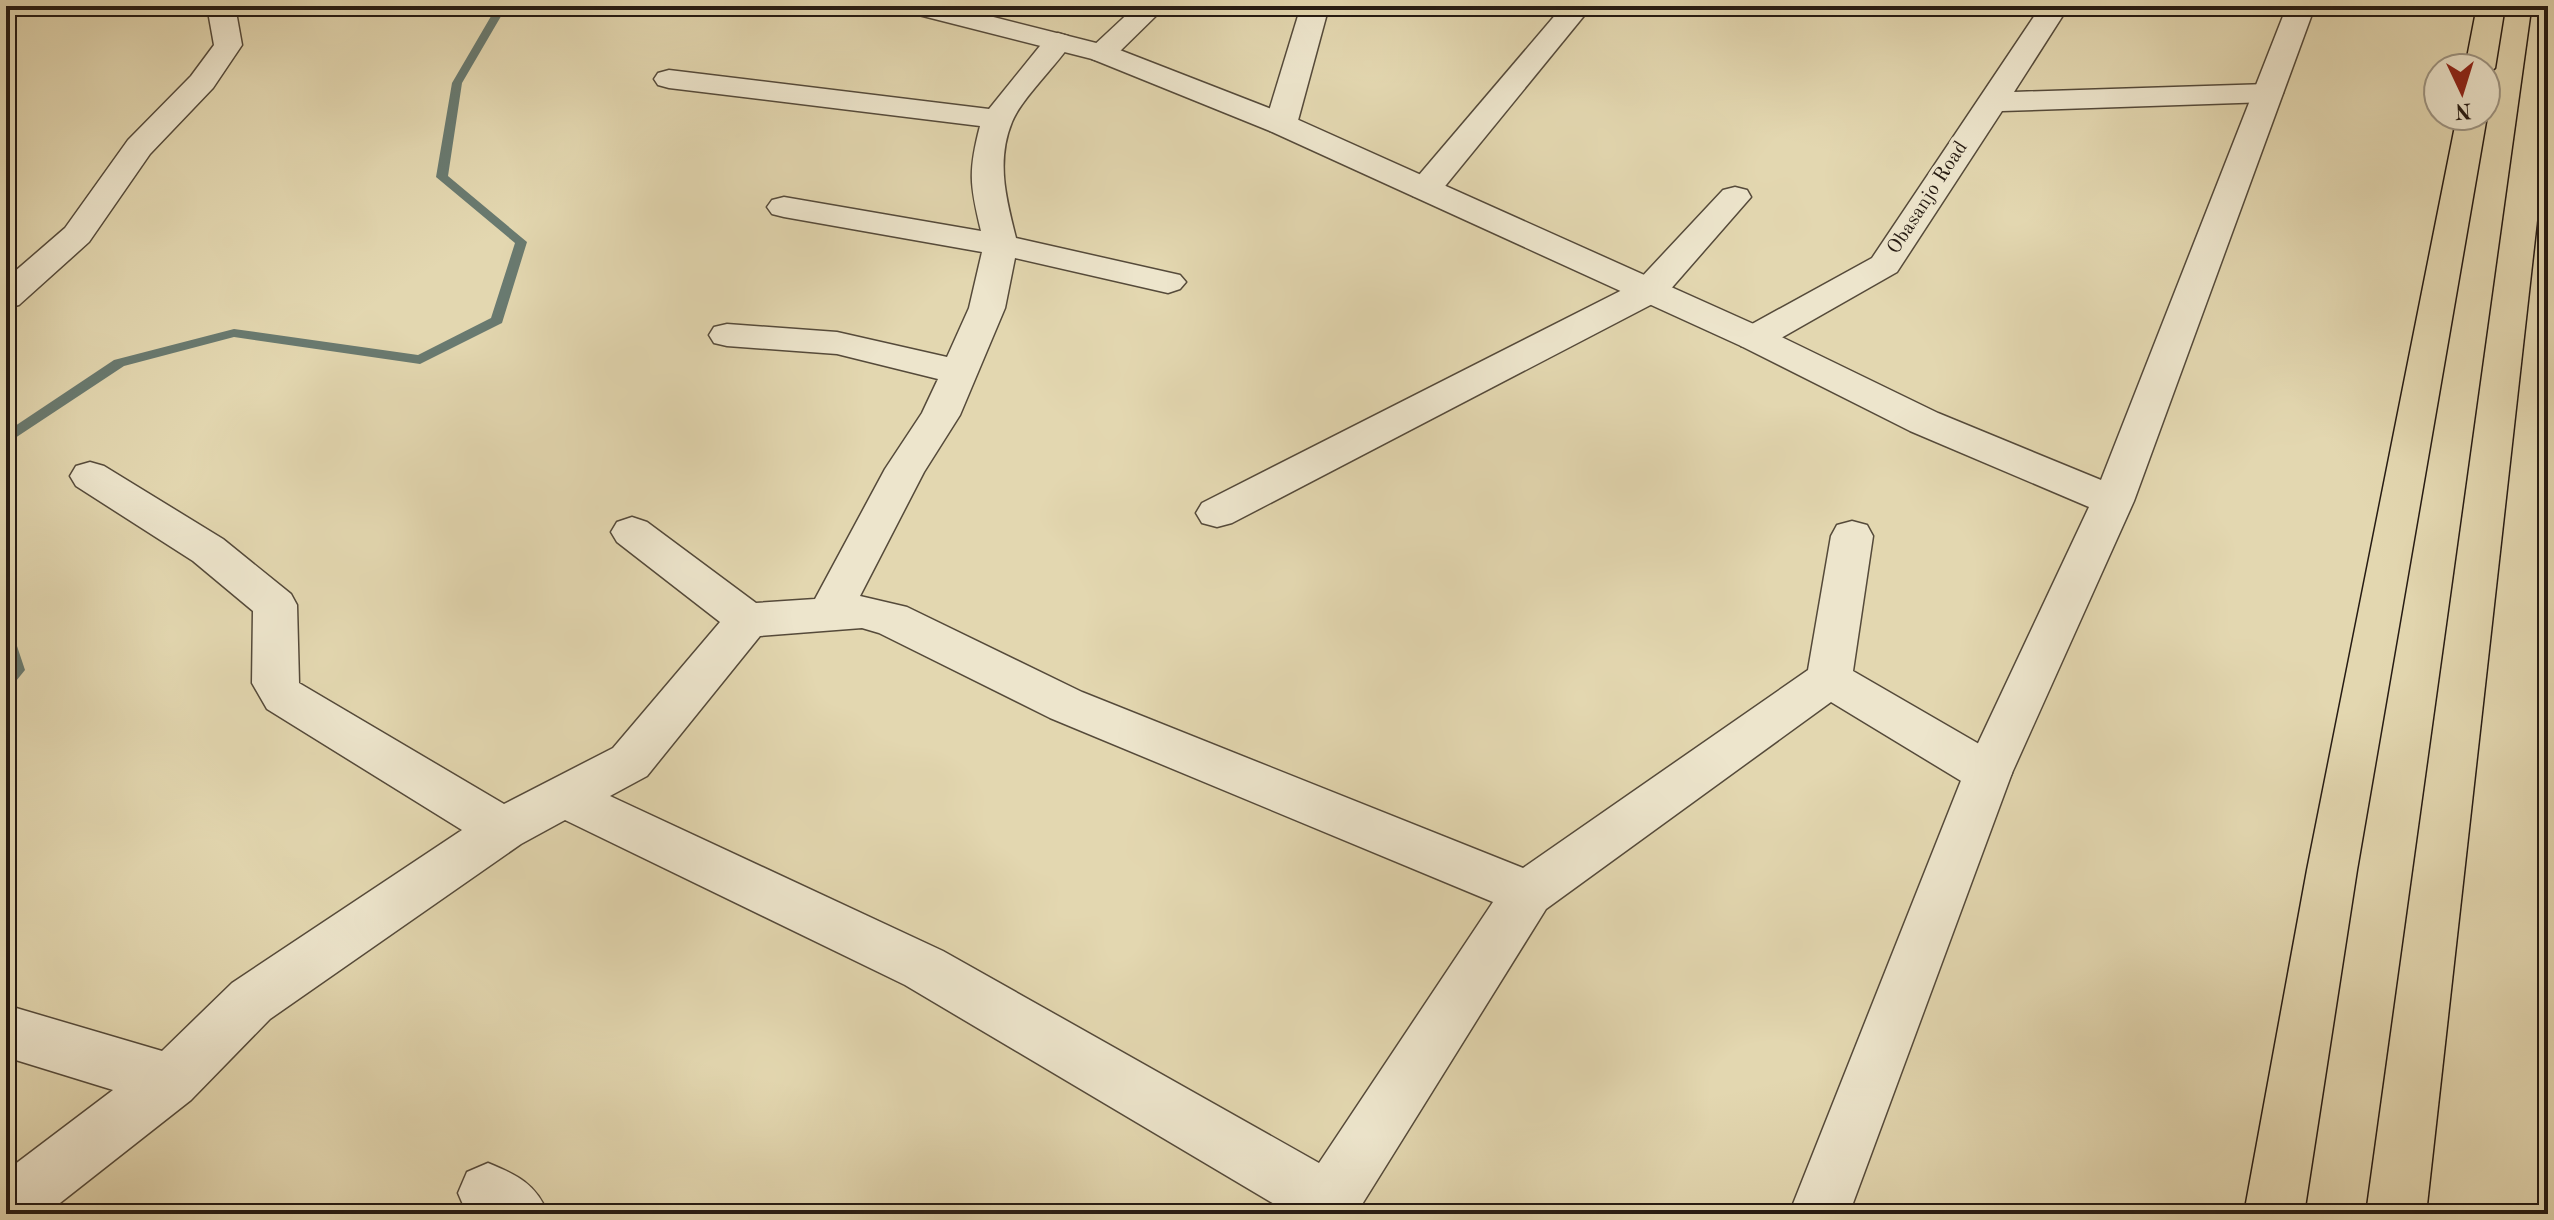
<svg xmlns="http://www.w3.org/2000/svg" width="2554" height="1220" font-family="'Old Standard TT',serif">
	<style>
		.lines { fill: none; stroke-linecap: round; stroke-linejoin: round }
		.stream { fill: #697a70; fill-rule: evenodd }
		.minor-casing { stroke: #554a3a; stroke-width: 3 }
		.tertiary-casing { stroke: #554a3a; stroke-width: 3 }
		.primary-casing { stroke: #261b13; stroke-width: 3 }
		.minor { fill: #ede5cc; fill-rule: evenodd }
		.tertiary { fill: #ede5cc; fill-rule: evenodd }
		.primary { fill: #e3d7b0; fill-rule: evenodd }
		.labels { text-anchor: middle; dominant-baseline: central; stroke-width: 7; stroke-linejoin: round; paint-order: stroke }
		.far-street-label { font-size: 20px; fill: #261b13; stroke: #ede5cc }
	</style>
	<rect width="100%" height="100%" fill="#e3d7b0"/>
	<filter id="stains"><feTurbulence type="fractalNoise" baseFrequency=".0025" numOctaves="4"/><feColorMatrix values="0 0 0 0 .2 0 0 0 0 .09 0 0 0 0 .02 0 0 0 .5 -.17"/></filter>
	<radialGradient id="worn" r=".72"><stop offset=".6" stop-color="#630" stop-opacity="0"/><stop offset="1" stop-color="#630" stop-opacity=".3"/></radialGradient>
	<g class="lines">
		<!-- stream -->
		<g class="stream">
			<path d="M 497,6 L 507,6 L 462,83 L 448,176 L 527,242 L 502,323 L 420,364 L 234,337 L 124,366 L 6,444 L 6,432 L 114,360 L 234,329 L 418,355 L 491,318 L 515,243 L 436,177 L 452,83 Z"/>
			<path d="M 6,631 L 12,633 L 14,637 L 25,670 L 12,686 L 6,687 L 8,668 Z"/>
		</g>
		<defs>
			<g id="minor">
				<path d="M 207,6 L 235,6 L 242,45 L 213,88 L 150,154 L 89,242 L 19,305 L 6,308 L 6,279 L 65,228 L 128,140 L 191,76 L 214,45 Z"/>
				<path d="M 1136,6 L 1166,6 L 1112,59 L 1102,62 L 1092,59 L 1087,53 L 1092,47 Z"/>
				<path d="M 1301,6 L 1329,6 L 1297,124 L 1292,131 L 1281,133 L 1270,131 L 1265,124 Z"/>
				<path d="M 1563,6 L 1592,6 L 1437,196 L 1425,199 L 1413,196 L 1409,189 L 1413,182 Z"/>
				<path d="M 2041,6 L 2069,6 L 2014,92 L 2268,84 L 2279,87 L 2283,93 L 2279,99 L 2268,102 L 2002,111 L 1897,272 L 1767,346 L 1754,349 L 1741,346 L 1736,338 L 1741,330 L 1872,258 Z"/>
				<path d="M 1058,33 L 1068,36 L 1072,42 C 1057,65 1021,99 1012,122 C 996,161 1006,199 1016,238 L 1180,275 L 1186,282 L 1180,289 L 1168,293 L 1015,258 L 1005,308 L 960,415 L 924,472 L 860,596 L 907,607 L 1082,692 L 1523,868 L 1808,670 L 1831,536 L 1837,525 L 1852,521 L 1867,525 L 1873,536 L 1853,671 L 2005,759 L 2012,773 L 2005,787 L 1988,793 L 1971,787 L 1831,702 L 1546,909 L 1356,1214 L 1291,1214 L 905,985 L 565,820 L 521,844 L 270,1019 L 191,1100 L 46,1214 L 6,1214 L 6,1171 L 113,1090 L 6,1057 L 6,1005 L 162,1051 L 232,983 L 462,830 L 267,709 L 252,683 L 253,611 L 193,561 L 76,486 L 70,476 L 76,466 L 90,462 L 104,466 L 223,539 L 291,594 L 297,605 L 299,683 L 504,804 L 613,748 L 720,622 L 617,542 L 611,532 L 617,522 L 632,517 L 647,522 L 756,603 L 815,599 L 885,469 L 922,413 L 938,379 L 837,354 L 727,346 L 714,343 L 709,335 L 714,327 L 727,324 L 837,332 L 947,357 L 969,308 L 982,252 L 784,217 L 772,214 L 767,207 L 772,200 L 784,197 L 981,231 C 970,185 968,172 980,126 L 669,88 L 658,85 L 654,79 L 658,73 L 669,70 L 989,109 L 1048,36 ZM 862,628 L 879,633 L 1050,718 L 1493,902 L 1319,1163 L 943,951 L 610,796 L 647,776 L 760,636 Z"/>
				<path d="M 1735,187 L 1747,190 L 1751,197 L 1662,299 L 1232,523 L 1217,527 L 1202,523 L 1196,513 L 1202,503 L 1636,283 L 1723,190 Z"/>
				<path d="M 488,1163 C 517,1175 536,1184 548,1214 L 467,1214 L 458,1193 L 467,1172 Z"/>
			</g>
			<path id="tertiary" d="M 903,6 L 950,6 L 1112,47 L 1292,117 L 1767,330 L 1938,413 L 2101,480 L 2287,6 L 2315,6 L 2134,501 L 2012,773 L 1849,1214 L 1789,1214 L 1964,773 L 2089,507 L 1910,431 L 1741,346 L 1270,131 L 1092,59 L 907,12 Z"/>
			<g id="primary">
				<path d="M 2477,6 L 2505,6 L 2495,68 L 2486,75 L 2486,68 L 2465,68 Z"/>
				<path d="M 2533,6 L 2548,6 L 2548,122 L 2426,1214 L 2366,1214 Z"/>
				<path d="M 2486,114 L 2487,116 L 2357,870 L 2304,1214 L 2244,1214 L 2307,870 L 2457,116 Z"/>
			</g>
		</defs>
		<!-- minor casing -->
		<use href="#minor" class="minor-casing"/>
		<!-- tertiary casing -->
		<use href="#tertiary" class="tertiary-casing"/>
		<!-- primary casing -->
		<use href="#primary" class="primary-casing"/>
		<!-- minor -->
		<use href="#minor" class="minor"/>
		<!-- tertiary -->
		<use href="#tertiary" class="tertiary"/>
		<!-- primary -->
		<use href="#primary" class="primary"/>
	</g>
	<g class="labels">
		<!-- far-street labels -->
		<g class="far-street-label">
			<text transform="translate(1928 198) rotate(-57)">Obasanjo Road</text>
		</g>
	</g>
	<!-- margin -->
	<rect width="2554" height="1220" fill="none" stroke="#e3d7b0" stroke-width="32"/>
	<rect x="8" y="8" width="2538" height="1204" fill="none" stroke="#261b13" stroke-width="4"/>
	<rect x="16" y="16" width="2522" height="1188" fill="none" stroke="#261b13" stroke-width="2"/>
	<!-- north arrow -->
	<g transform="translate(2462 92) rotate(176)"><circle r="38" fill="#ede5cc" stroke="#9d9482" stroke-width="2"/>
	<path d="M0-6L14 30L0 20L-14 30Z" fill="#8f2418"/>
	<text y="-12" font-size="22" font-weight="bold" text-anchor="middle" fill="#261b13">N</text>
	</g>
	<rect width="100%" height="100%" filter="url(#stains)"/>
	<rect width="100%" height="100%" fill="url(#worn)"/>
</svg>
